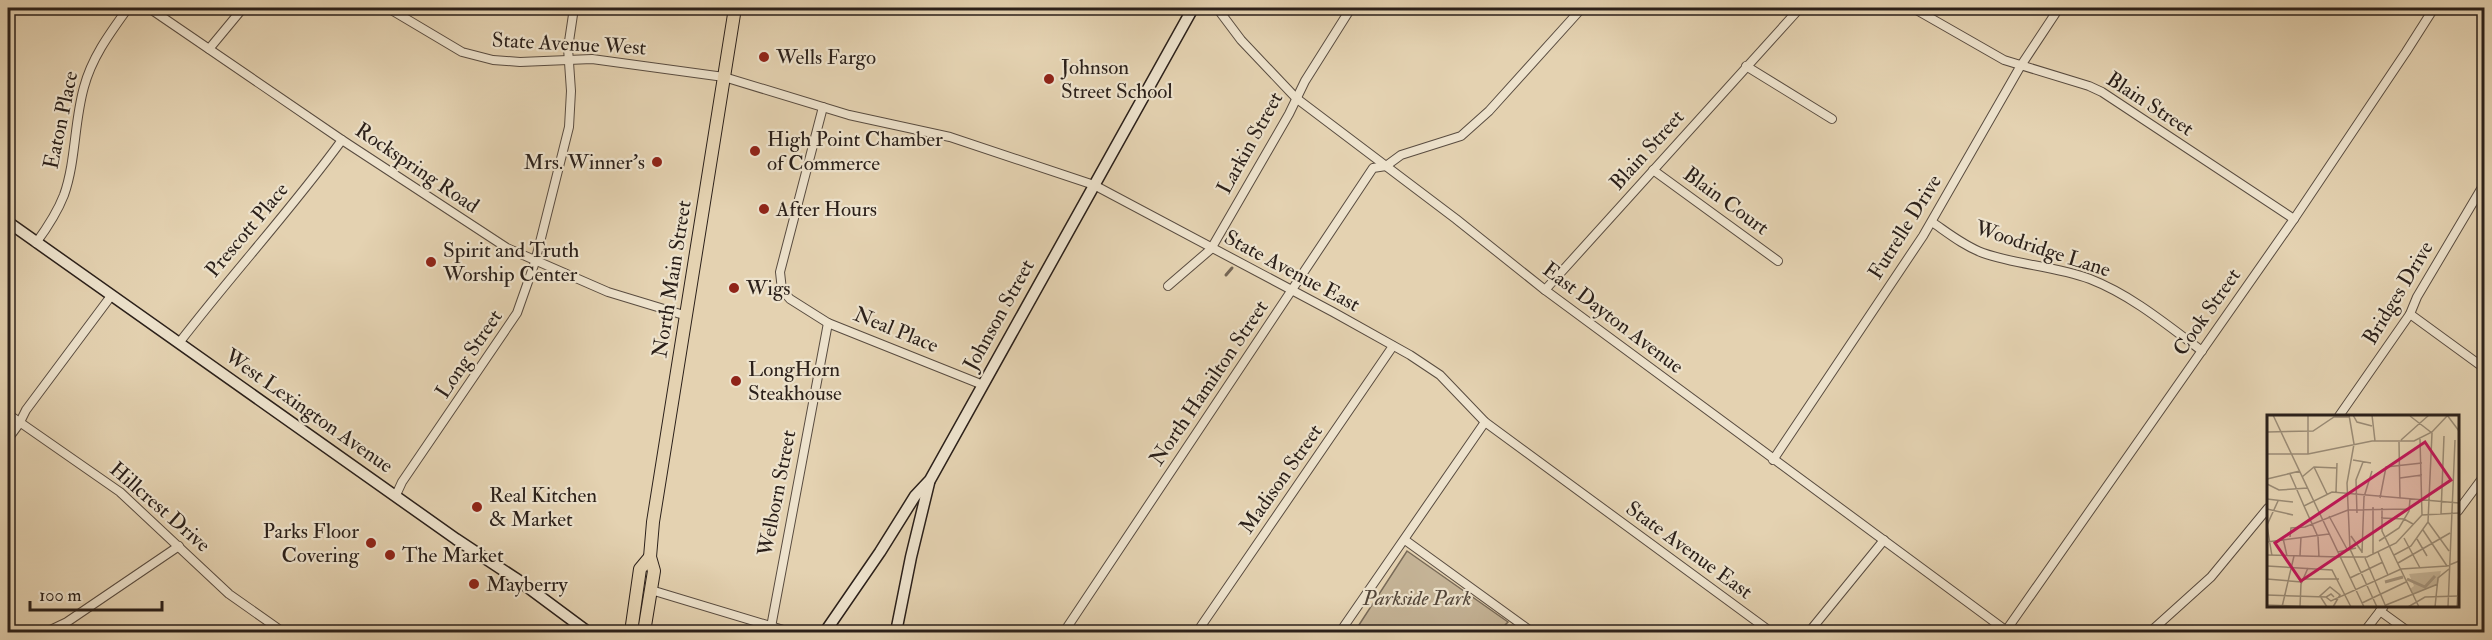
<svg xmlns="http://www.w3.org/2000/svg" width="2492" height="640" font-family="'IM FELL Double Pica',serif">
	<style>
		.green { fill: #c5b497; stroke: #786a58; stroke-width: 1.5 }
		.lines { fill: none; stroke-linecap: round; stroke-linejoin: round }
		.stream { stroke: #746656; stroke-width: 3 }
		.street-casing { stroke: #594c40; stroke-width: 10 }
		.secondary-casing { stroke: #2b201a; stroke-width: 13 }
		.primary-casing { stroke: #2b201a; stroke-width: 14 }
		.street { stroke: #ede2cc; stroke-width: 8 }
		.secondary { stroke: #ede2cc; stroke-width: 10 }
		.primary { stroke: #e4d2b1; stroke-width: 12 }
		.poi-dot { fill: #8f2418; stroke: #ede2cc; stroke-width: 2 }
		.labels { text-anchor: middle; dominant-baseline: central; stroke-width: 4.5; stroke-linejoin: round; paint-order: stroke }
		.street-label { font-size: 21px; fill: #2b201a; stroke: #ede2cc }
		.poi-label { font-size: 21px; fill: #2b201a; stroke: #ede2cc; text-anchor: start }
		.park-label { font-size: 21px; font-style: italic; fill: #524539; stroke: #ede2cc }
		.inset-river { fill: none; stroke: #a5957e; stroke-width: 3 }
		.inset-road { fill: none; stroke: #9a8b75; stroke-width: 1.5 }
		.view { fill: #c2185b; fill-opacity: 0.15; stroke: #c2185b; stroke-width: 3 }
		.inset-edge { fill: none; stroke: #2b201a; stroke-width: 3 }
	</style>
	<rect width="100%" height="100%" fill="#e4d2b1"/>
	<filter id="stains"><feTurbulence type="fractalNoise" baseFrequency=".00333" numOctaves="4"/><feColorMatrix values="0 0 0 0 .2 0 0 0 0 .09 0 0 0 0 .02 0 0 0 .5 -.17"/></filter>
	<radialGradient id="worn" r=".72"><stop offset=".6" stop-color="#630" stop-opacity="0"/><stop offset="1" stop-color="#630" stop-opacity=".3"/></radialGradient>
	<!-- green -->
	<path class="green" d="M 1407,551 L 1508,622 L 1500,630 L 1465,632 L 1355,631 Z"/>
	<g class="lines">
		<!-- stream -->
		<path class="stream" d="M 1226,275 L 1232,268"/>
		<defs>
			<g id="street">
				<path d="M 149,8 L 342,140 L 507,248 L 608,292 L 687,316"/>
				<path d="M 388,8 L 462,52 L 493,60 L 520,62 L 592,59 L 724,77 L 849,115 L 950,137 L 1094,185 L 1333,312 L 1410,355 L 1440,375 L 1485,422 L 1771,632"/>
				<path d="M 1217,8 L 1241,40 L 1296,98 L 1456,219 L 1545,290 L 2008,632"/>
				<path d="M 1913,8 L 2004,60 L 2089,86 L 2102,92 L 2294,219"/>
				<path d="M 209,49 L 243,8"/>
				<path d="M 1746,66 L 1832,119"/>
				<path d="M 823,107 L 780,272 L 782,290 L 790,299 L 828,323 L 983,385"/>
				<path d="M 1653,170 L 1778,261"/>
				<path d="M 1932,222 C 1948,233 1964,246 1983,253 C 2017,265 2055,266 2090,279 C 2131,295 2166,324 2202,351"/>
				<path d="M 36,243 C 47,228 57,213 64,195 C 76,161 74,122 84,87 C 92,57 110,33 128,8"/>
				<path d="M 1168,286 L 1211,249 L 1289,114 L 1305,81 L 1351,8"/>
				<path d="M 1545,290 L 1800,8"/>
				<path d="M 2410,314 L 2484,368"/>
				<path d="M 179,343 C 232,274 291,210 342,140"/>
				<path d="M 8,414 L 120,492 L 229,594 L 283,632"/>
				<path d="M 2339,416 L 2410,314 L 2417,297 L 2484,184"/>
				<path d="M 8,439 L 19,424 L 26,410 L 111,296"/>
				<path d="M 1773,460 L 1923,236 L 2020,67 L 2059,8"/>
				<path d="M 396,495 L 402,482 L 517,313 L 535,262 L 569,127 L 571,91 L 568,48 L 574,8"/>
				<path d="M 2458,511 L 2484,476"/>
				<path d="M 1405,540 L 1532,632"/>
				<path d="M 651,590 L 790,632"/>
				<path d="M 2380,611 L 2409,632"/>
				<path d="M 771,627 L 828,323"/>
				<path d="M 46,632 L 67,622 L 179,546"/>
				<path d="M 1064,632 L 1373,168 L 1386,166 L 1401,155 L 1461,136 L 1489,111 L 1582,8"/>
				<path d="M 1197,632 L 1393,346"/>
				<path d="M 1340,632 L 1485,422"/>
				<path d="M 1809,632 L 1884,540"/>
				<path d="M 2005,632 L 2294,219 L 2406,52 L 2434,8"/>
				<path d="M 2150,632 L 2211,577 L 2268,508"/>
				<path d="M 2364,632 L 2384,606"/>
			</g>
			<g id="secondary">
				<path d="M 8,222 L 456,539 L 518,580 L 588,632"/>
				<path d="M 825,632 L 880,552 L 915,496 L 930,480 L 1193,8"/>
				<path d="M 896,632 L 911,557 L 929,483"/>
			</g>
			<g id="primary">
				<path d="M 631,632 L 640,569 L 650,557"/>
				<path d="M 644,632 L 654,571 L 650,557 L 653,522 L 735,8"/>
			</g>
		</defs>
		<!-- street casing -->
		<use href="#street" class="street-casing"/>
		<!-- secondary casing -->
		<use href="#secondary" class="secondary-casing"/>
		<!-- primary casing -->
		<use href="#primary" class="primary-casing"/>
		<!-- street -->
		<use href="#street" class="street"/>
		<!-- secondary -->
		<use href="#secondary" class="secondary"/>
		<!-- primary -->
		<use href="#primary" class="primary"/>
	</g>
	<!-- markers -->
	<g class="poi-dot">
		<circle cx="764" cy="57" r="6"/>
		<circle cx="1049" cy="79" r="6"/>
		<circle cx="755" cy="151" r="6"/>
		<circle cx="657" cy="162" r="6"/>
		<circle cx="764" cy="209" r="6"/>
		<circle cx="431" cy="262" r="6"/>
		<circle cx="734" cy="288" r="6"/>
		<circle cx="736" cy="381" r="6"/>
		<circle cx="477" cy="507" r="6"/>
		<circle cx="371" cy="543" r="6"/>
		<circle cx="390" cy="555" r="6"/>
		<circle cx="474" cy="584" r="6"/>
	</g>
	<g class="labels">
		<!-- street labels -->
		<g class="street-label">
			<text transform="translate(569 44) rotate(3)">State Avenue West</text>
			<text transform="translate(2150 104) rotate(33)">Blain Street</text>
			<text transform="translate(61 120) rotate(-78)">Eaton Place</text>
			<text transform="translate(1250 143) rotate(-61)">Larkin Street</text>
			<text transform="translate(1647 150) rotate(-48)">Blain Street</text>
			<text transform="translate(417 168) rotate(34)">Rockspring Road</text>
			<text transform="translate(1726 201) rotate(36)">Blain Court</text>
			<text transform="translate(1905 227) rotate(-58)">Futrelle Drive</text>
			<text transform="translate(247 230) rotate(-50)">Prescott Place</text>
			<text transform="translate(2043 249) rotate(18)">Woodridge Lane</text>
			<text transform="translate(1292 271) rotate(28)">State Avenue East</text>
			<text transform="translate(672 279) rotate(-81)">North Main Street</text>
			<text transform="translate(2398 293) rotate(-59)">Bridges Drive</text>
			<text transform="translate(2207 312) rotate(-55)">Cook Street</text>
			<text transform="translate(999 315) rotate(-61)">Johnson Street</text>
			<text transform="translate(1613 318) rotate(37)">East Dayton Avenue</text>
			<text transform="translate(896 330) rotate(22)">Neal Place</text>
			<text transform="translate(469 354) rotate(-56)">Long Street</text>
			<text transform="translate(1209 383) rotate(-56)">North Hamilton Street</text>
			<text transform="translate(309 411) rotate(35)">West Lexington Avenue</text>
			<text transform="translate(1281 479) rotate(-55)">Madison Street</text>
			<text transform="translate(777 493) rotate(-79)">Welborn Street</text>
			<text transform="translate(160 507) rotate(41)">Hillcrest Drive</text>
			<text transform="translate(1689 550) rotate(36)">State Avenue East</text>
		</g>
		<!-- poi labels -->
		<g class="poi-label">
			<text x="776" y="57">Wells Fargo</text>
			<text x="1061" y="67">Johnson<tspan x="1061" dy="24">Street School</tspan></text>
			<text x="767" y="139">High Point Chamber<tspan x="767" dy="24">of Commerce</tspan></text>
			<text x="645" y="162" text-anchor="end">Mrs. Winner's</text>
			<text x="776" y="209">After Hours</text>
			<text x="443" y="250">Spirit and Truth<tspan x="443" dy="24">Worship Center</tspan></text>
			<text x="746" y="288">Wigs</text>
			<text x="748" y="369">LongHorn<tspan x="748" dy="24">Steakhouse</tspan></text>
			<text x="489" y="495">Real Kitchen<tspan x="489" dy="24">&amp; Market</tspan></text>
			<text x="359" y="531" text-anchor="end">Parks Floor<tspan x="359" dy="24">Covering</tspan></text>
			<text x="402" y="555">The Market</text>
			<text x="486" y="584">Mayberry</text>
		</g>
		<!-- park labels -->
		<g class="park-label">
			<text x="1417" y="598">Parkside Park</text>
		</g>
	</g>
	<!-- overview -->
	<g transform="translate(2267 415)">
		<rect width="192" height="192" fill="#e4d2b1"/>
		<path d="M 174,156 L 171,169 L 146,179 L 143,174 L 147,171 L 142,159 Z" fill="#c5b497"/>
		<path class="inset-river" d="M 140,164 L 158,172 L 168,161M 118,167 L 136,162"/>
		<path class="inset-road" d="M 6,0 L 97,192M 41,0 L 41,39M 82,0 L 87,29M 86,0 L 90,7 L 105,11M 105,0 L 108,26M 180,0 L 192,16M 0,17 L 46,16 L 67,2 L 83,2M 153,24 L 155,100M 134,25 L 162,0M 132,27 L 133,84M 87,29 L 80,68 L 83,134 L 110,192M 0,39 L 41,39 L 105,26 L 147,26 L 165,17 L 181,0M 86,45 L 104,48M 47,52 L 60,79M 23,59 L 37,91 L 65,77 L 192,88M 35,62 L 47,52 L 70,53M 133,63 L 155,60M 0,64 L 33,56M 0,69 L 12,75 L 41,73M 69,77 L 70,48M 113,83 L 119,52 L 155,48M 0,84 L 26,87M 37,91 L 51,122 L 52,142M 106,92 L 106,139M 115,93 L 115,116 L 152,192M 0,94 L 26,100M 90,98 L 89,65 L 96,47M 174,99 L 177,21M 62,101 L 80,134M 114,103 L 137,104 L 146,109M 161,107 L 182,136M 0,110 L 11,86M 0,111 L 5,141M 156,115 L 180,151M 84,121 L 95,137M 23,122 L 24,113 L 38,112 L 81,95 L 142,94M 16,123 L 20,141M 137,123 L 153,153M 150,124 L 160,141M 112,126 L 132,113 L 142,96 L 143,84M 0,127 L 62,119M 71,137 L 89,133M 111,137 L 121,160M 95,138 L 97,82 L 105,56M 0,140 L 73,142M 127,140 L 144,131 L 161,107 L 165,18 L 143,1M 33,141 L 34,122M 73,142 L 100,142 L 129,128 L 155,100 L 192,98M 98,143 L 119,192M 131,148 L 183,118M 0,151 L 65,155 L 84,192M 83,163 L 116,147M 0,164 L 35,167M 37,164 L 72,164M 0,180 L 59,182M 67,182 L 64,179 L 59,182 L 64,186 L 134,154 L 180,151 L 192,146M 95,188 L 139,167M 0,190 L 49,192M 119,190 L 171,169M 15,192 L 27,141M 33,192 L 34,169 L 41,153M 60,192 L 53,181 L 63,172 L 73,180 L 66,192M 141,192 L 158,182 L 192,181M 168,192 L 171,163 L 182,154M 181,192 L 188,25M 190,192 L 192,158"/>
		<path class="view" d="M 158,27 L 184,65 L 34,166 L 8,128 Z"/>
		<rect width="192" height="192" class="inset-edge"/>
	</g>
	<!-- margin -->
	<rect width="2492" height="640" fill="none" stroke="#e4d2b1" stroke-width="30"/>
	<rect x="9" y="9" width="2474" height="622" fill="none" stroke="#2b201a" stroke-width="3"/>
	<rect x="15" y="15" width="2462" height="610" fill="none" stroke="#2b201a" stroke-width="1.5"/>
	<!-- scale -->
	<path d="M30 601v9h132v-9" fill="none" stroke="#2b201a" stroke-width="3"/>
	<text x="39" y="601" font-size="18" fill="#2b201a" stroke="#ede2cc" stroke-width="4.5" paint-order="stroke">100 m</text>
	<rect width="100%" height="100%" filter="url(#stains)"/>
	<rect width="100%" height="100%" fill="url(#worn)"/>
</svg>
